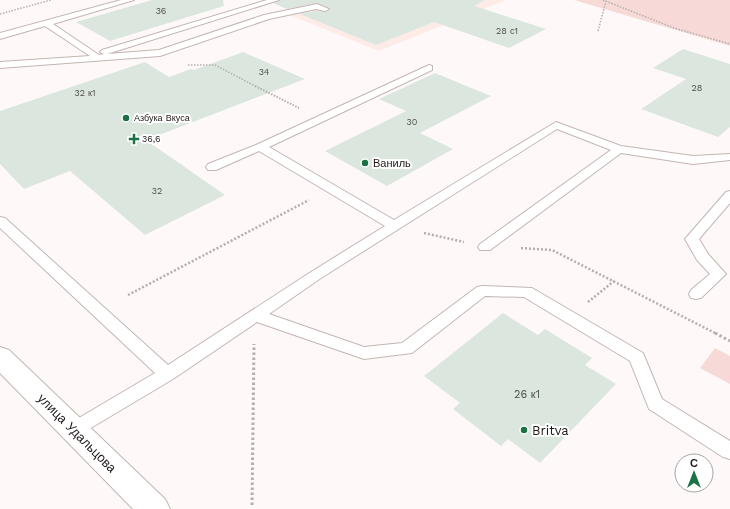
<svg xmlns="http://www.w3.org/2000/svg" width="730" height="509" font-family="'Work Sans',sans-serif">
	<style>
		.built { fill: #fdebe8 }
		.green { fill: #f7dad7 }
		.building { fill: #dbe6df }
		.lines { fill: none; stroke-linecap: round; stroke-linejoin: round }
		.service-casing { stroke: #c3b6b4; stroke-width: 2 }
		.tertiary-casing { stroke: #c3b6b4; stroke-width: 2 }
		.path-far3 { stroke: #b4afae; stroke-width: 1.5; stroke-dasharray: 1.5 1.5; stroke-linecap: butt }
		.path-far2 { stroke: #b4afae; stroke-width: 2; stroke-dasharray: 1.5 1.5; stroke-linecap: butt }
		.path-far1 { stroke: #b4afae; stroke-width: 2.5; stroke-dasharray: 2 2; stroke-linecap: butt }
		.path { stroke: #b4afae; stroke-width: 3; stroke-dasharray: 2.5 2.5; stroke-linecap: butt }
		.service { fill: #fff; fill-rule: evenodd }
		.tertiary { fill: #fff; fill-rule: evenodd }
		.poi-dot { fill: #1b7246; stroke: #fff; stroke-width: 1.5 }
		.labels { text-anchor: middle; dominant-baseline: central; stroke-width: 4; stroke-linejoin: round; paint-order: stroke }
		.number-label { font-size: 9px; fill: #4e4d4a }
		.far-poi-label { font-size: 9px; fill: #1f1a19; stroke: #fff; text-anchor: start }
		.poi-label { font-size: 11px; fill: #1f1a19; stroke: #fff; text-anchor: start }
		.near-number-label { font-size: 11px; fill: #4e4d4a }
		.near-poi-label { font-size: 13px; fill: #1f1a19; stroke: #fff; text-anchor: start }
		.near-street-label { font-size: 13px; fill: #1f1a19; stroke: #fff }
	</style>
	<rect width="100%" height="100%" fill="#fef9f8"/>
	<!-- built -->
	<path class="built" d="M 317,0 L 506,0 L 379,51 L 282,12 Z"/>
	<!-- green -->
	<g class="green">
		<path d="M 574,0 L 730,0 L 730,46 Z"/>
		<path d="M 715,348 L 730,356 L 730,384 L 700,368 Z"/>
	</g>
	<!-- building -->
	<g class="building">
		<path d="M 152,0 L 223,0 L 224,6 L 110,41 L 76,22 Z"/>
		<path d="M 280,0 L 485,0 L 474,6 L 546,29 L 509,48 L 434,22 L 376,45 L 300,14 L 316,11 L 326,12 L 330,10 L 330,8 L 317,3 L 287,9 L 273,3 Z"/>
		<path d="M 683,49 L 730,64 L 730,127 L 718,137 L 641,109 L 686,79 L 653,68 Z"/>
		<path d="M 243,52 L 305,79 L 146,140 L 225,195 L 145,235 L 70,171 L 24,189 L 0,164 L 0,111 L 145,62 L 169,77 L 191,69 L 194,70 Z"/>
		<path d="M 435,73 L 491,96 L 420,133 L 453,149 L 387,186 L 325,151 L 406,111 L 379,99 Z"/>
		<path d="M 503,313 L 538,335 L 545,329 L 592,358 L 585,365 L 616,384 L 540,463 L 508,439 L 501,446 L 453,409 L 460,403 L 424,376 Z"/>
	</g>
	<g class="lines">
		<defs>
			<g id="service">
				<path d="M 121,0 L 134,0 L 53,24 L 99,55 L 104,54 L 100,52 L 102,50 L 267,0 L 279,0 L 107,54 L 159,50 L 264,15 L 317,4 L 329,9 L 325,11 L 316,9 L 269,19 L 160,56 L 0,68 L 0,62 L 90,56 L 45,26 L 0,39 L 0,33 Z"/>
				<path d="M 429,65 L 432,66 L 432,70 L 269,147 L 394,220 L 556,122 L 621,146 L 693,156 L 730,154 L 730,160 L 693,164 L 621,153 L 490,250 L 480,250 L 478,247 L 480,244 L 611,150 L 557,129 L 321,278 L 269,314 L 364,347 L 402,343 L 477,287 L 482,286 L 532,288 L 643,353 L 662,399 L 730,441 L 730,459 L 723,457 L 649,409 L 630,361 L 524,297 L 485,296 L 412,353 L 364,359 L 257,322 L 173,379 L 79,435 L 73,438 L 67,435 L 64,430 L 67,425 L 155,373 L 0,228 L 0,217 L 5,218 L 168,365 L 311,272 L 385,226 L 259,151 L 216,170 L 208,170 L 206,167 L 208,164 L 256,145 Z"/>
				<path d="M 730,191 L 730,203 L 699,239 L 708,254 L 726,274 L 701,298 L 696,299 L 691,298 L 689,294 L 691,290 L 710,274 L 697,260 L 685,239 L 726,192 Z"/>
			</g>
			<path id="tertiary" d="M 0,347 L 9,350 L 165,499 L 170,509 L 133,509 L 0,373 Z"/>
		</defs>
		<!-- service casing -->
		<use href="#service" class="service-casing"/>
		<!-- tertiary casing -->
		<use href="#tertiary" class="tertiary-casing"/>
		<!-- path-far3 -->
		<g class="path-far3">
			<path d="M 603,0 L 674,28 L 730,44"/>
			<path d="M 0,14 L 51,0"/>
			<path d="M 598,31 L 606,1"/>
			<path d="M 188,65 L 215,65 L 257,87"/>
		</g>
		<!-- path-far2 -->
		<path class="path-far2" d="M 255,86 L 299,108"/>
		<!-- path-far1 -->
		<g class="path-far1">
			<path d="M 424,233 L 464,242"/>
			<path d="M 521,248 L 552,250 L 717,334"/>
			<path d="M 128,295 L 309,200"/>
			<path d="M 588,302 L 614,281"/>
		</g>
		<!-- path -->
		<g class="path">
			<path d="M 715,333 L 730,341"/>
			<path d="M 252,505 L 254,344"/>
		</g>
		<!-- service -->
		<use href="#service" class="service"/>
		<!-- tertiary -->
		<use href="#tertiary" class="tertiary"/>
	</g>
	<!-- markers -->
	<g class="poi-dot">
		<circle cx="126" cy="118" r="4"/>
		<path d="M132 133h4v4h4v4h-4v4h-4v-4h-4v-4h4z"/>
		<circle cx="365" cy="163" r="4"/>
		<circle cx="524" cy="430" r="4"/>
	</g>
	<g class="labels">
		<!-- number labels -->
		<g class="number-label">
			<text x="161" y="11">36</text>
			<text x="507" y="31">28 с1</text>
			<text x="264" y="72">34</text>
			<text x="697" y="88">28</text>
			<text x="85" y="93">32 к1</text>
			<text x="412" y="122">30</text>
			<text x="157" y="191">32</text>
		</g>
		<!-- far-poi labels -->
		<g class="far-poi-label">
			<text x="134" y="118">Азбука Вкуса</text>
			<text x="142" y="139">36,6</text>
		</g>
		<!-- poi labels -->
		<g class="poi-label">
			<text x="373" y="163">Ваниль</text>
		</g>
		<!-- near-number labels -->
		<g class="near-number-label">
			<text x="527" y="394">26 к1</text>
		</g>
		<!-- near-poi labels -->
		<g class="near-poi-label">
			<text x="532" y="430">Britva</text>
		</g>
		<!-- near-street labels -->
		<g class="near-street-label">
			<text transform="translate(77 433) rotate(45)">улица Удальцова</text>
		</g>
	</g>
	<!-- north arrow -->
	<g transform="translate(694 473)"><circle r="19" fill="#ffffff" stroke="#a5a3a3"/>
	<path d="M0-3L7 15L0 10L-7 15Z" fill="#1b7246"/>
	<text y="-6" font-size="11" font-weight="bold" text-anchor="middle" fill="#1f1a19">С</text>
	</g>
</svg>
